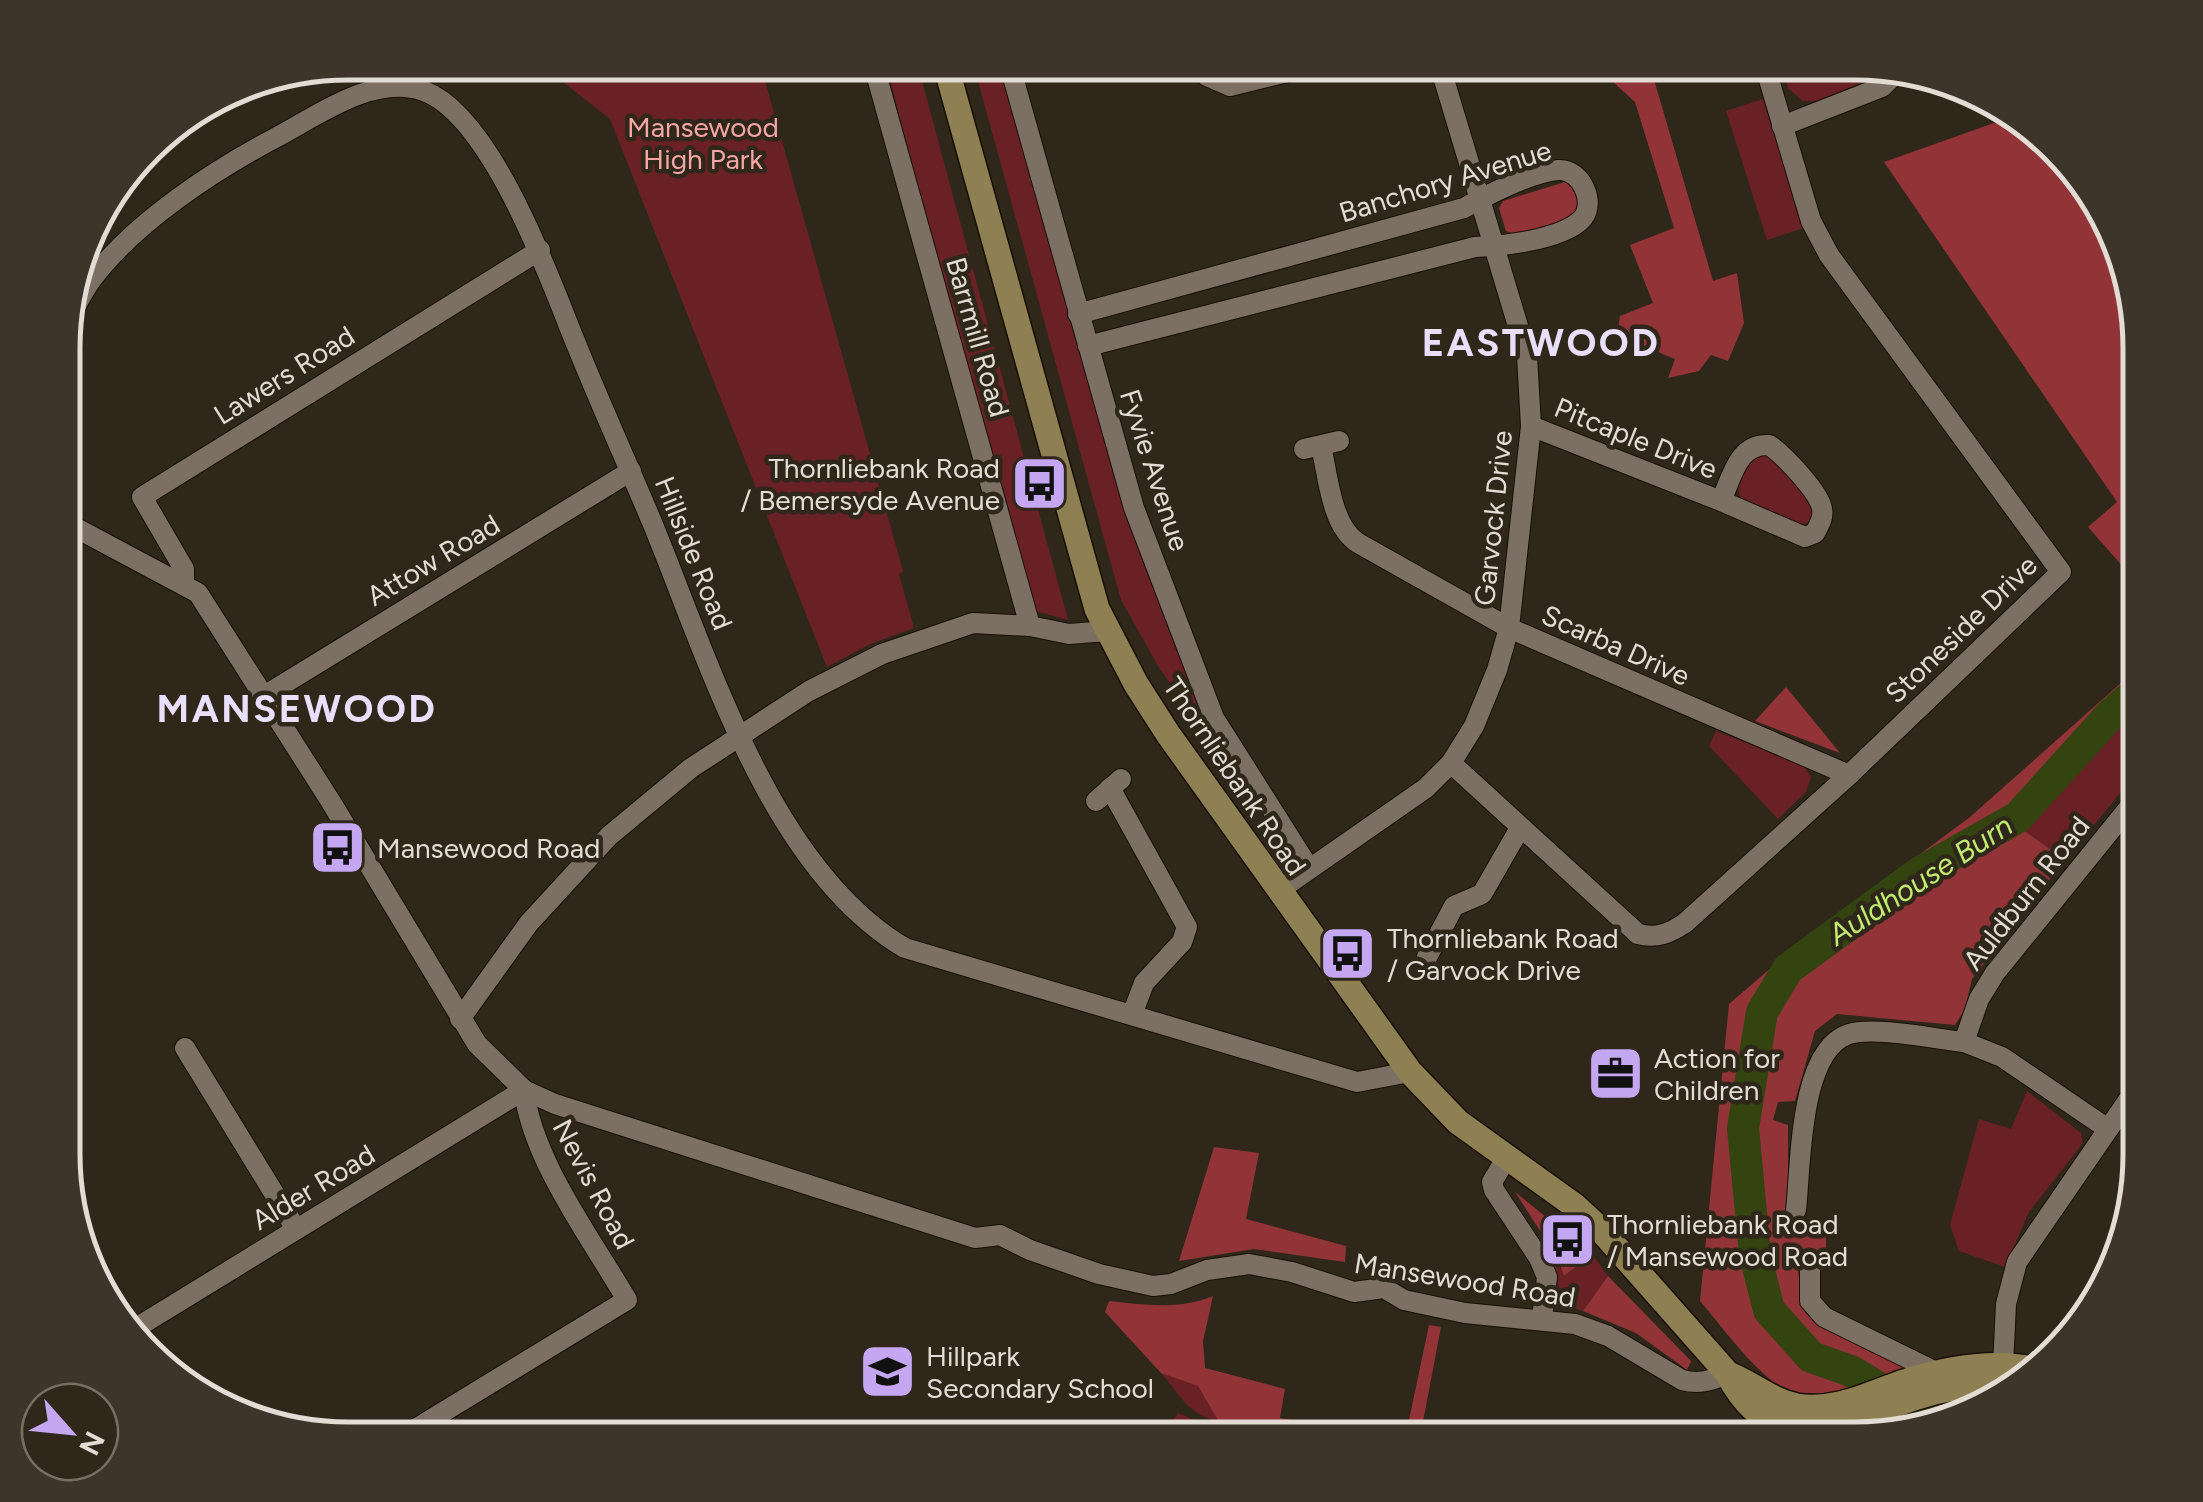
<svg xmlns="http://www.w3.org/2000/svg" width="2203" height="1502" font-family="Figtree,sans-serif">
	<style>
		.green { fill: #6a2125 }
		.forest { fill: #923338 }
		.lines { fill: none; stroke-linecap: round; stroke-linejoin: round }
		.river { stroke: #344410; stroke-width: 32 }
		.minor-casing { stroke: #180f05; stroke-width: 22 }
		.secondary-casing { stroke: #180f05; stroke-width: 28 }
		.minor { stroke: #7b7063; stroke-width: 20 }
		.secondary { stroke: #8e8052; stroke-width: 25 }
		.labels { text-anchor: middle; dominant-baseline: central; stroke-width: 9; stroke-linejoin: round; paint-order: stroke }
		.park-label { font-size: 28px; fill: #f5a5a4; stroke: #30271b }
		.street-label { font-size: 28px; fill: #e2dcd4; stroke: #30271b }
		.poi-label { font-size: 28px; fill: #e2dcd4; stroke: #30271b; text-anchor: start }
		.water-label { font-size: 30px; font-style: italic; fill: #c1eb6e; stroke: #30271b }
		.district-label { font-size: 38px; font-weight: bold; letter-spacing: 2.5px; fill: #e9dffb; stroke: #30271b }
		.rim { fill: none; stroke: #e2dcd4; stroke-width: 5 }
	</style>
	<rect width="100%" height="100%" fill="#30271b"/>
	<!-- green -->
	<g class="green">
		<path d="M 539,63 L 760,63 L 903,571 L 899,574 L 914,628 L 870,644 L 827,667 L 610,119 Z"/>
		<path d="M 886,63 L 917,63 L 1068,620 L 1036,611 L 931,243 Z"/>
		<path d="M 973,63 L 1001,63 L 1075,334 L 1142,560 L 1216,750 L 1158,666 L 1121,600 Z"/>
		<path d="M 1780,63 L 1873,63 L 1887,68 L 1886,72 L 1817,101 L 1803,101 L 1788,88 Z"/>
		<path d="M 1763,99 L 1804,228 L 1767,240 L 1726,111 Z"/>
		<path d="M 1771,454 L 1814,505 L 1816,515 L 1810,523 L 1800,524 L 1740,497 L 1738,486 L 1753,455 Z"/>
		<path d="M 2140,702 L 2140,769 L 2065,860 L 2015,824 L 2055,789 Z"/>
		<path d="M 1716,731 L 1803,765 L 1811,777 L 1806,792 L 1778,819 L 1709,746 Z"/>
		<path d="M 2027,1091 L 2081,1133 L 2083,1143 L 2029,1212 L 2005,1267 L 1959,1251 L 1950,1225 L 1979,1119 L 2011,1129 Z"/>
		<path d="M 1551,1247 L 1564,1276 L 1592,1254 L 1608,1276 L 1583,1311 C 1552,1303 1559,1273 1551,1247 Z"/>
		<path d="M 1161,1373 L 1198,1385 L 1219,1422 L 1269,1432 L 1273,1439 C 1256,1439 1206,1421 1192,1409 C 1181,1400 1171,1384 1161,1373 Z"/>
		<path d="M 1178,1413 L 1240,1439 L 1160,1439 Z"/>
	</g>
	<!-- forest -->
	<g class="forest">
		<path d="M 1650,66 L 1713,281 L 1737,273 L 1744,323 L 1728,361 L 1711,355 L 1699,371 L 1668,378 L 1675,359 L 1617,335 L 1620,316 L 1653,303 L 1630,245 L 1674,228 L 1635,102 L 1612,81 Z"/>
		<path d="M 2014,116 L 2028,121 L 2102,206 L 2140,330 L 2140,586 L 2088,527 L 2117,502 L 1884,162 Z"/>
		<path d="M 1565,182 L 1577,184 L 1582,204 C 1573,225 1526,240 1506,231 L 1499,208 L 1503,201 Z"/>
		<path d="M 2140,666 L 2140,681 L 1996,820 L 1912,871 L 1800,951 L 1795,947 L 1970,817 Z"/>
		<path d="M 1786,687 L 1840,753 L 1755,721 Z"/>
		<path d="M 2015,824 L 2065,860 L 1972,979 L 1965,1009 L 1955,1025 L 1837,1014 L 1815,1031 L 1795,1101 L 1778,1102 L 1773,1120 L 1788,1125 L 1788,1222 L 1826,1225 L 1826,1261 L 1798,1268 L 1801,1297 L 1913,1368 C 1894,1376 1843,1400 1825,1402 C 1777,1407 1728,1333 1700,1301 L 1729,1004 L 1780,960 L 1797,973 L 1897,898 Z"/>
		<path d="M 1214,1147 L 1259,1153 L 1246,1219 L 1346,1246 L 1345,1262 L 1254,1249 L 1179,1261 Z"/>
		<path d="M 1515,1192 L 1592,1254 L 1564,1276 L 1557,1257 Z"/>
		<path d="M 1608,1276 L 1691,1361 L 1687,1370 L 1636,1333 L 1583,1311 Z"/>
		<path d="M 1213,1296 L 1203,1341 L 1205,1368 L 1285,1389 L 1280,1418 L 1392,1439 L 1273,1439 L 1269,1432 L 1219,1422 L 1198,1386 L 1161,1373 L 1105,1312 L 1109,1301 C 1146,1305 1179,1310 1213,1296 Z"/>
		<path d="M 1429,1325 L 1441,1327 L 1421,1432 L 1437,1439 L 1405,1439 Z"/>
		<path d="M 1963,1399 L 1985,1407 L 1905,1428 L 1895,1416 Z"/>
	</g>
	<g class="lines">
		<!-- river -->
		<path class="river" d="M 1933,1421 L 1851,1371 L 1811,1357 L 1769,1310 L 1755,1255 L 1743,1128 L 1762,1012 L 1788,969 L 1919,873 L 2018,817 L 2111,714 L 2140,689"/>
		<defs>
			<g id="minor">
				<path d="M 873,63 L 1030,626"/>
				<path d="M 1009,63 L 1134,508 L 1214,718 L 1309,868"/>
				<path d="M 1199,63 L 1207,76 L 1230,86 L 1324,63"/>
				<path d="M 1782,126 L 1882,87 L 1897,72"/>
				<path d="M 1078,314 L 1464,208 C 1487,195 1532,172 1558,170 C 1582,168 1598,206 1580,221 C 1558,240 1503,246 1475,247 L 1088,346"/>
				<path d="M 65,325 C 74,310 82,293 92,279 C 135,222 214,170 277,137 C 318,115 375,73 424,91 C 486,114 540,253 563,311 C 591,384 624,455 654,527 C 710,664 772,870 905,948 L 1340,1077 L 1357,1082 L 1410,1072"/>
				<path d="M 1531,426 L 1721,501 C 1732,477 1738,443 1769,445 C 1783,454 1820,493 1822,509 C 1824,518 1819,525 1815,533 L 1805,537 L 1721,501"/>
				<path d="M 1321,446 C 1328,475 1331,526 1358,543 L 1509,628 L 1849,775"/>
				<path d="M 1304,449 L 1339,441"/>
				<path d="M 65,522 L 198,593 L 331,802 L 477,1044 L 524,1090 L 555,1104 L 975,1238 L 1000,1235 L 1030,1250 L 1099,1274 L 1153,1286 L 1171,1284 L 1207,1270 L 1249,1264 L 1292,1272 L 1354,1292 L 1384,1288 L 1404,1300 L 1465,1313 L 1575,1324 L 1608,1336 L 1682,1380 C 1700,1385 1711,1380 1728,1374"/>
				<path d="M 184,584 L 184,569 L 142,497 L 540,250"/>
				<path d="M 264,696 L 631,471"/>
				<path d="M 1451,763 L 1638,934 C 1657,939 1670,933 1685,923 L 1849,775 L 2061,572 L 1829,255 L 1811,221 L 1764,63"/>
				<path d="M 1110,788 L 1187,927 L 1182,942 L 1144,983 L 1132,1015"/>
				<path d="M 1096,801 L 1121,779"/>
				<path d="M 65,819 L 65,787"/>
				<path d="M 1278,891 L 1426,788 L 1451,763 L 1474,726 L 1497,670 L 1509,628 L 1531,426 L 1527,356 L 1439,63"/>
				<path d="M 1427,957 L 1454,906 L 1482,894 L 1520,828"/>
				<path d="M 460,1019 L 529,923 L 609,836 L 691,768 L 809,691 L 882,654 L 973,623 L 1030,626 L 1069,634 L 1107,631"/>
				<path d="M 185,1048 L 296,1229"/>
				<path d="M 2108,1129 L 2002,1057 L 1964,1042 L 1979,999 L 1995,973 L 2140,794"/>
				<path d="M 1507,1157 L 1492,1182 L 1494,1190 L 1539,1258 L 1547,1277 L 1542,1318"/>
				<path d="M 1796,1210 C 1801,1165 1799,1050 1849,1034 C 1873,1026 1936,1039 1964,1042"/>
				<path d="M 1810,1269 L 1810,1301 L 1824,1317 L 1936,1372"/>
				<path d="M 131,1331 L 524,1090 C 532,1160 591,1238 627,1300 L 399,1439"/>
				<path d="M 2003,1366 L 2006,1304 L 2017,1262 L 2140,1083"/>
			</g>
			<g id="secondary">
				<path d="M 945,63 L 1097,609 L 1136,684 L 1168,734 L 1410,1072 L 1458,1122 L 1575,1206 L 1600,1229 L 1728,1374 C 1773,1463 1846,1420 1917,1397 C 1947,1387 1977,1384 2008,1388"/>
				<path d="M 1728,1374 C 1752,1383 1771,1401 1797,1406 C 1835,1412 1867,1395 1901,1383 C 1941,1370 1989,1360 2031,1369"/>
			</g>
		</defs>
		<!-- minor casing -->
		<use href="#minor" class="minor-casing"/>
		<!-- secondary casing -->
		<use href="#secondary" class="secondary-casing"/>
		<!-- minor -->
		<use href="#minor" class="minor"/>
		<!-- secondary -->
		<use href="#secondary" class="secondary"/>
	</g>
	<!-- icons -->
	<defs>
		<symbol id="bus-square" viewBox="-11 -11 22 22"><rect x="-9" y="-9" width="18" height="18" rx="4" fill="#c5a7f1" stroke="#30271b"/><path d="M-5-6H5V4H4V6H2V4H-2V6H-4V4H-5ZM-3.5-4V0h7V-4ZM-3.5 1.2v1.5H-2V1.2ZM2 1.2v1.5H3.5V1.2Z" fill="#111"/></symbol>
		<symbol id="office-square" viewBox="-11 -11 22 22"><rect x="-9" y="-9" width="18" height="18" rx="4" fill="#c5a7f1" stroke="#30271b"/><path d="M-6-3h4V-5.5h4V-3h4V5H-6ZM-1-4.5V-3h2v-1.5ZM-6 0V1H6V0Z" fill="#111"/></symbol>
		<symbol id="school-square" viewBox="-11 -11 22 22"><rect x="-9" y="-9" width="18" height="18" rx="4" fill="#c5a7f1" stroke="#30271b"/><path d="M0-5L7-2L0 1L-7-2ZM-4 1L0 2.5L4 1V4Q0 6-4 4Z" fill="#111"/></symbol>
	</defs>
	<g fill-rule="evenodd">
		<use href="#bus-square" x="1008" y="452" width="63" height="63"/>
		<use href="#bus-square" x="306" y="816" width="63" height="63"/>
		<use href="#bus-square" x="1316" y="922" width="63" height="63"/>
		<use href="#office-square" x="1584" y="1042" width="63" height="63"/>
		<use href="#bus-square" x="1536" y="1208" width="63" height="63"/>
		<use href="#school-square" x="856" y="1340" width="63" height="63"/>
	</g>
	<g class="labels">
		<!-- park labels -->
		<g class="park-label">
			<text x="703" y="127">Mansewood<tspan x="703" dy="32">High Park</tspan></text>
		</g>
		<!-- street labels -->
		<g class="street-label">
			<text transform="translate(1445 181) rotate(-17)">Banchory Avenue</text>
			<text transform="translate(978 337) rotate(74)">Barrmill Road</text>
			<text transform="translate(284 375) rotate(-32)">Lawers Road</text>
			<text transform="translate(1636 438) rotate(22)">Pitcaple Drive</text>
			<text transform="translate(1155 470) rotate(72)">Fyvie Avenue</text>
			<text transform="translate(1493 518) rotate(-84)">Garvock Drive</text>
			<text transform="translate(694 553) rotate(68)">Hillside Road</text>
			<text transform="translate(433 560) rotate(-31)">Attow Road</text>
			<text transform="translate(1961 629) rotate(-44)">Stoneside Drive</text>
			<text transform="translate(1616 645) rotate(24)">Scarba Drive</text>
			<text transform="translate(1235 776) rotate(56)">Thornliebank Road</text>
			<text transform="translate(2026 893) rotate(-52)">Auldburn Road</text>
			<text transform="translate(594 1184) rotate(62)">Nevis Road</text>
			<text transform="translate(313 1187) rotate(-31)">Alder Road</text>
			<text transform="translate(1465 1280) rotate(9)">Mansewood Road</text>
		</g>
		<!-- poi labels -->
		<g class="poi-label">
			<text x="1000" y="468" text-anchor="end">Thornliebank Road<tspan x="1000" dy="32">/ Bemersyde Avenue</tspan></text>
			<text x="377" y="848">Mansewood Road</text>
			<text x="1387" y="938">Thornliebank Road<tspan x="1387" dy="32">/ Garvock Drive</tspan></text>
			<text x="1654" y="1058">Action for<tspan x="1654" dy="32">Children</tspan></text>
			<text x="1607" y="1224">Thornliebank Road<tspan x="1607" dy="32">/ Mansewood Road</tspan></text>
			<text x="926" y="1356">Hillpark<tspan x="926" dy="32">Secondary School</tspan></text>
		</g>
		<!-- water labels -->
		<g class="water-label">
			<text transform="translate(1920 880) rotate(-33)">Auldhouse Burn</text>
		</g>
		<!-- district labels -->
		<g class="district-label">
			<text x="1541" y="343">EASTWOOD</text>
			<text x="297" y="709">MANSEWOOD</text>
		</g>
	</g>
	<!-- crop -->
	<path d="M0 0H2203V1502H0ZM348 80H1855A268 268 0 0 1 2123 348V1154A268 268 0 0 1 1855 1422H348A268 268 0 0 1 80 1154V348A268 268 0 0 1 348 80Z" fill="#3e352a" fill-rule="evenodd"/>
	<path class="rim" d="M348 80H1855A268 268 0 0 1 2123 348V1154A268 268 0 0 1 1855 1422H348A268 268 0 0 1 80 1154V348A268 268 0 0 1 348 80Z"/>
	<!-- north arrow -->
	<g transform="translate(70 1432) rotate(117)"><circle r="48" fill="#30271b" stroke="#776f65" stroke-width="2.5"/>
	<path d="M0-8L18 38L0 25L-18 38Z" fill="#c5a7f1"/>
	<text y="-15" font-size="28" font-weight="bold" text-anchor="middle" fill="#e2dcd4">N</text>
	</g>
</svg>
